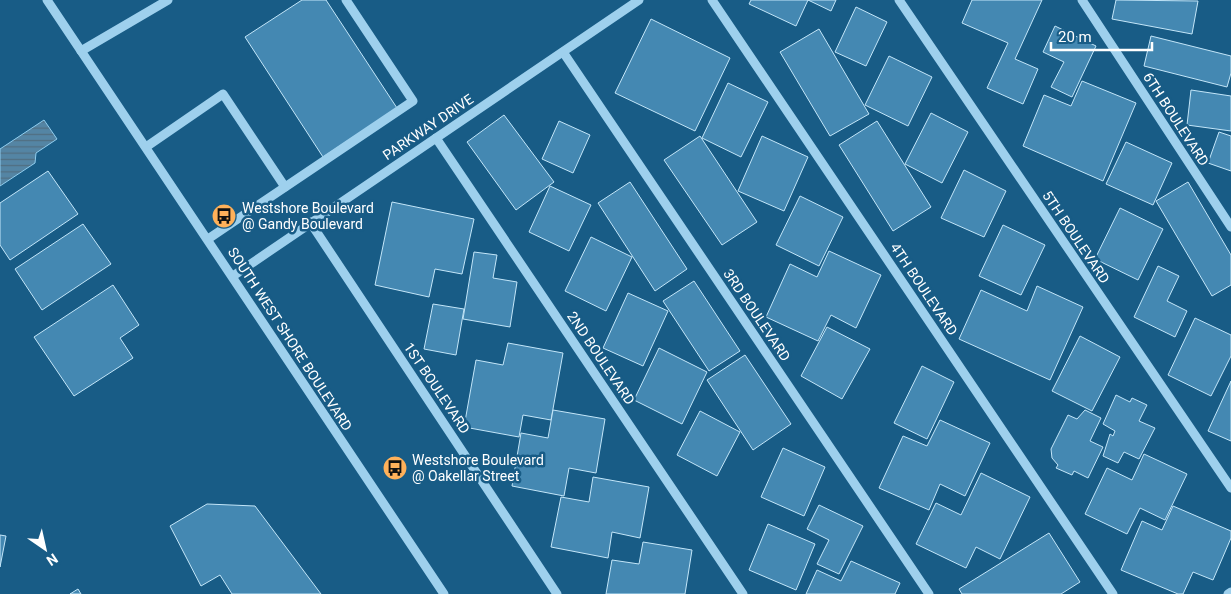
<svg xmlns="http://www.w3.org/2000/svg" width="1231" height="594" font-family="Roboto,sans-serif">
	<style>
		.water { fill: url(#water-rules); stroke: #90ceef }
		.building { fill: #4488b2; stroke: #c3e6f9 }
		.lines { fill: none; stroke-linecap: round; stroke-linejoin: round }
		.minor { stroke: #9ed0ed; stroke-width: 9 }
		.labels { text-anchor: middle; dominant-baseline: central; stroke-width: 5; stroke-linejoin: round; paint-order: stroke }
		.street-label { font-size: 14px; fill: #fff; stroke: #185c86 }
		.poi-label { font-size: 14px; fill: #fff; stroke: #185c86; text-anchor: start }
	</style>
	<defs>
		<pattern id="water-rules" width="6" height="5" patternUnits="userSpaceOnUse" patternTransform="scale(1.25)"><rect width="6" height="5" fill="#5485a4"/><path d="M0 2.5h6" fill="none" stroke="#516e81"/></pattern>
	</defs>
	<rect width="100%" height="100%" fill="#185c86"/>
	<!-- water -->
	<path class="water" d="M 44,120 L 57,139 L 36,153 L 35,163 L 0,186 L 0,149 Z"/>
	<!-- building -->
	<g class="building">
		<path d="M 302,0 L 326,0 L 397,108 L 323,157 L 245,37 Z"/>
		<path d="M 751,0 L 836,0 L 831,11 L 808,0 L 796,26 L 749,4 Z"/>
		<path d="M 972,0 L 1042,0 L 1015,59 L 1038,69 L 1023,104 L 987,88 L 1008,43 L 962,23 Z"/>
		<path d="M 1116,0 L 1198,1 L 1192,34 L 1112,19 Z"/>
		<path d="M 856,7 L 887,22 L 866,66 L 835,52 Z"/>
		<path d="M 651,19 L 730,58 L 695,131 L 615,93 Z"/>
		<path d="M 1055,26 L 1096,46 L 1072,97 L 1051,87 L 1064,62 L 1043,52 Z"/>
		<path d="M 819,29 L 869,114 L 830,136 L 780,52 Z"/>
		<path d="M 1151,36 L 1231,56 L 1231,73 L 1227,87 L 1144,66 Z"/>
		<path d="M 889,56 L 932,77 L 908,126 L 865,105 Z"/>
		<path d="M 1082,81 L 1136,103 L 1103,181 L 1023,146 L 1044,95 L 1071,106 Z"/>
		<path d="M 728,83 L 768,102 L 741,157 L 702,138 Z"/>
		<path d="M 1191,90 L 1231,96 L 1231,131 L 1187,125 Z"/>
		<path d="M 931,113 L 968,132 L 942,183 L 905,164 Z"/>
		<path d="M 504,115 L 554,182 L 516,210 L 467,142 Z"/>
		<path d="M 559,121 L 590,135 L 573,173 L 542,159 Z"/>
		<path d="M 877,121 L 931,207 L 893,231 L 839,145 Z"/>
		<path d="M 1219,132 L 1231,136 L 1231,171 L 1208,163 Z"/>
		<path d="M 700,136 L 757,222 L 722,245 L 664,160 Z"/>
		<path d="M 762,136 L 808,157 L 784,211 L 738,191 Z"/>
		<path d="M 1126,142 L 1172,163 L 1153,205 L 1106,184 Z"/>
		<path d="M 964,170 L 1006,191 L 984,237 L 941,218 Z"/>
		<path d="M 48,171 L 78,214 L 10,260 L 0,245 L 0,203 Z"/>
		<path d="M 630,182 L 687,269 L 655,291 L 598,203 Z"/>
		<path d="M 1188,182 L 1231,255 L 1231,285 L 1212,296 L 1156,201 Z"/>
		<path d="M 550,186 L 591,205 L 569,251 L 529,232 Z"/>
		<path d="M 800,196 L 843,217 L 819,266 L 776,245 Z"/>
		<path d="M 392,202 L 474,219 L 462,274 L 435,269 L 429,297 L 375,285 Z"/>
		<path d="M 1120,208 L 1163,229 L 1138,280 L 1095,259 Z"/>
		<path d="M 83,224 L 111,264 L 42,310 L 15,269 Z"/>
		<path d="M 1003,225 L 1045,245 L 1021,295 L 979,276 Z"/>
		<path d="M 591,237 L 632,257 L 606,311 L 565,291 Z"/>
		<path d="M 829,251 L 881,275 L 856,328 L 831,315 L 818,341 L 766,317 L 790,264 L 817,277 Z"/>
		<path d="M 474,252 L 497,255 L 493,278 L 517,282 L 510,327 L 463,319 Z"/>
		<path d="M 1158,266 L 1179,276 L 1167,301 L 1187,311 L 1175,337 L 1134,317 Z"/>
		<path d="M 694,281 L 740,351 L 709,371 L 663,301 Z"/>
		<path d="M 113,285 L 139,325 L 120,338 L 133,358 L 74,396 L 34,337 Z"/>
		<path d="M 1037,286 L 1083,307 L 1050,380 L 959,339 L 981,290 L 1027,311 Z"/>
		<path d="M 628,293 L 668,311 L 643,366 L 603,348 Z"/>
		<path d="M 433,304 L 464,309 L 456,355 L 424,349 Z"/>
		<path d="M 1195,318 L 1231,335 L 1231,356 L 1211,396 L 1168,375 Z"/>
		<path d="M 827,327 L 870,349 L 842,399 L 801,376 Z"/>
		<path d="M 1080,336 L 1120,357 L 1092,411 L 1052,391 Z"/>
		<path d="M 508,343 L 563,353 L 551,420 L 523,415 L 519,437 L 464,427 L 476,360 L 503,365 Z"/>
		<path d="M 659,348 L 707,372 L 682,424 L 634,400 Z"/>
		<path d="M 745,355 L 791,424 L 753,450 L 707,380 Z"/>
		<path d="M 922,366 L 954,382 L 927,439 L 894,423 Z"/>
		<path d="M 1231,381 L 1231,441 L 1208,431 Z"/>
		<path d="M 1116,395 L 1130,402 L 1132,398 L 1147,405 L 1139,421 L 1155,428 L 1139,459 L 1124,452 L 1118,463 L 1103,456 L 1110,434 L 1113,436 L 1115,431 L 1103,424 Z"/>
		<path d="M 553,410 L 605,419 L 596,473 L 569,468 L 564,496 L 512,486 L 521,433 L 548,438 Z"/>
		<path d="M 1085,410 L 1101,418 L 1090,441 L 1103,447 L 1088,478 L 1074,471 L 1072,475 L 1056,468 L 1058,465 L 1052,458 L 1051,449 L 1068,415 L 1077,419 Z"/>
		<path d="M 700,411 L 740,432 L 717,476 L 677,455 Z"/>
		<path d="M 940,420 L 990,443 L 965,496 L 940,484 L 929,510 L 879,488 L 903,436 L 927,446 Z"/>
		<path d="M 783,448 L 825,467 L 804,516 L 761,497 Z"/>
		<path d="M 1144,454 L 1187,474 L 1165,520 L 1140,508 L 1127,534 L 1085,514 L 1107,468 L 1132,480 Z"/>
		<path d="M 981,473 L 1030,497 L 1000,559 L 976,547 L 966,568 L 916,544 L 936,503 L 961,515 Z"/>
		<path d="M 593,477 L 649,487 L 640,538 L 612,532 L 608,558 L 551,547 L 561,497 L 589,502 Z"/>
		<path d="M 207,504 L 255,506 L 321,594 L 232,594 L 220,575 L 201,586 L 170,526 Z"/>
		<path d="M 819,505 L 863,526 L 839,574 L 817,564 L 829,540 L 807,529 Z"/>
		<path d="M 1173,506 L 1231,531 L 1231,538 L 1213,580 L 1193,572 L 1183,594 L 1178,594 L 1121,570 L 1142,521 L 1162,530 Z"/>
		<path d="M 768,524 L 815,544 L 796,590 L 749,570 Z"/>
		<path d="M 1049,533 L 1080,582 L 1061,594 L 962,594 L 959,589 Z"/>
		<path d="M 0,535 L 6,536 L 0,567 Z"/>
		<path d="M 643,542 L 692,550 L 685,594 L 606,594 L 612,560 L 639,564 Z"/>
		<path d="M 851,561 L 900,583 L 895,594 L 806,594 L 817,570 L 841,581 Z"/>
		<path d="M 78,589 L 81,594 L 70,594 Z"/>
	</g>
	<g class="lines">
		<!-- minor -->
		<g class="minor">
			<path d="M 47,0 L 444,594"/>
			<path d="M 712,0 L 1113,594"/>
			<path d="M 899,0 L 1231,488"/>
			<path d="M 1082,0 L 1231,227"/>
			<path d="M 81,51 L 168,0"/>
			<path d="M 563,52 L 929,594"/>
			<path d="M 436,138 L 743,594"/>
			<path d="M 146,147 L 223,94 L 285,187"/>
			<path d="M 310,222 L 557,594"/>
			<path d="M 208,239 L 413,101 L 346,0"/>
			<path d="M 233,276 L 639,0"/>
			<path d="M 1228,594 L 1231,592"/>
		</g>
	</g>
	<!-- icons -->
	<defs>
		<symbol id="bus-disc" viewBox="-11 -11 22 22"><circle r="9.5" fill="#ffb15a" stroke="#185c86"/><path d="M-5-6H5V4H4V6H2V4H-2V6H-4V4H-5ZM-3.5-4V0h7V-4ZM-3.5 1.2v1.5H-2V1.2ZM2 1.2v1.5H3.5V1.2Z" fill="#111"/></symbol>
	</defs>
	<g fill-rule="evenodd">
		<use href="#bus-disc" x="210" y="202" width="28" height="28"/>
		<use href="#bus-disc" x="381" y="454" width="28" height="28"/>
	</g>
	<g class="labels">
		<!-- street labels -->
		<g class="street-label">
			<text transform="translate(1176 119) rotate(57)">6TH BOULEVARD</text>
			<text transform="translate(428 127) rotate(-34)">PARKWAY DRIVE</text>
			<text transform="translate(1076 237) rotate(56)">5TH BOULEVARD</text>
			<text transform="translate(924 289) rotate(56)">4TH BOULEVARD</text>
			<text transform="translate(757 315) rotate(56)">3RD BOULEVARD</text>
			<text transform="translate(290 339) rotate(57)">SOUTH WEST SHORE BOULEVARD</text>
			<text transform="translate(601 358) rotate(56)">2ND BOULEVARD</text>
			<text transform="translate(437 388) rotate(56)">1ST BOULEVARD</text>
		</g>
		<!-- poi labels -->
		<g class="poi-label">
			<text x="242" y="208">Westshore Boulevard<tspan x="242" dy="16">@ Gandy Boulevard</tspan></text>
			<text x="412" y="460">Westshore Boulevard<tspan x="412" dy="16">@ Oakellar Street</tspan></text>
		</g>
	</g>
	<!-- north arrow -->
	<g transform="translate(45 549) rotate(146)" stroke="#185c86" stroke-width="4" paint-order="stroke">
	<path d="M0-4L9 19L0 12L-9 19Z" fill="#ffffff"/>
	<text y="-8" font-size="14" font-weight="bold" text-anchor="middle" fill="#ffffff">N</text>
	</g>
	<!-- scale -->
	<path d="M1051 42v8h101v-8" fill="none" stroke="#ffffff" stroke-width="2.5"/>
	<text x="1058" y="42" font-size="15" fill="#ffffff" stroke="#185c86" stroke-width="4" paint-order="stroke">20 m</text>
</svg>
